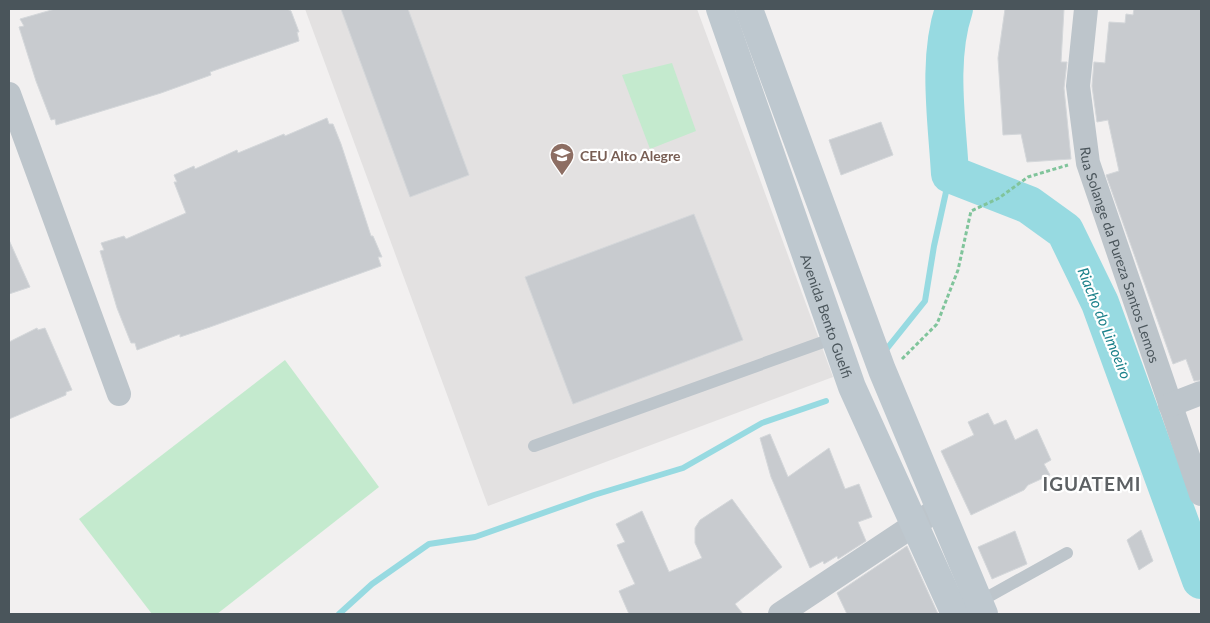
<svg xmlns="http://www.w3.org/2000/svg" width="1210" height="623" font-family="Lato,sans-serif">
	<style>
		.education { fill: #e3e1e1 }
		.green { fill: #c4eace }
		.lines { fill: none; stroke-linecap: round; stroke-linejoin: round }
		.stream { stroke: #97dae1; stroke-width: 6 }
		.river { stroke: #97dae1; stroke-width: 38 }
		.building { fill: #c8cbcf; stroke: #d4d7da }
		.path { stroke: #80c49b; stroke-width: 3; stroke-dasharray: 4 2.5; stroke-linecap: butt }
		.lane { stroke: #bdc5cb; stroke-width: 12 }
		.street { stroke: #bdc5cb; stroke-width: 24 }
		.secondary { stroke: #bec8cf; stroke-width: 28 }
		.labels { text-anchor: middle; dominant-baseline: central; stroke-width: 4.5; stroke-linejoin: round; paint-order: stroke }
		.education-label { font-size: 14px; font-weight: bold; fill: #785e54; stroke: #fff; text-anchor: start }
		.street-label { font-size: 14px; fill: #4a555b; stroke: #fff }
		.water-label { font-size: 15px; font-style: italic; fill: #1d828b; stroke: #fff }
		.district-label { font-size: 19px; font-weight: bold; letter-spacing: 1px; fill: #5d6164; stroke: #fff }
	</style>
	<rect width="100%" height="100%" fill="#f2f0f0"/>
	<!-- education -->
	<path class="education" d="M 305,9 L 697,9 L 833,377 L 488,506 Z"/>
	<!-- green -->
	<g class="green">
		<path d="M 672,63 L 696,131 L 650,149 L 622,75 Z"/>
		<path d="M 285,360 L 379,487 L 217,614 L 152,614 L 79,519 Z"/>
	</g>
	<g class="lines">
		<!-- stream -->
		<g class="stream">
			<path d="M 885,351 L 925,301 L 934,246 L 950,174"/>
			<path d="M 339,614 L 372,584 L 429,544 L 475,537 L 594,495 L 683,468 L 762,423 L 826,401"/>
		</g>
		<!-- river -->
		<path class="river" d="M 954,9 C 937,60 947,120 950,174 L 1029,205 L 1065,231 L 1100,303 L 1201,580"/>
	</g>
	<!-- building -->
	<g class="building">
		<path d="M 55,9 L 287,9 L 291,11 L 299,32 L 297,32 L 299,41 L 210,72 L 211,75 L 161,93 L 56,125 L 55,119 L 51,120 L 36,81 L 19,27 L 24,26 L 20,19 Z"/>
		<path d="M 341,9 L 408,9 L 469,175 L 410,197 Z"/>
		<path d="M 1005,9 L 1064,9 L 1061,62 L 1067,62 L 1064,88 L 1071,159 L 1027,162 L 1021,134 L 1003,135 L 998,58 Z"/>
		<path d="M 1134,9 L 1201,9 L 1201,380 L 1194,381 L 1186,359 L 1173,364 L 1106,175 L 1119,171 L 1108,120 L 1097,122 L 1092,86 L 1094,62 L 1105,63 L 1109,22 L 1125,23 L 1126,14 L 1133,15 Z"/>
		<path d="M 327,118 L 329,124 L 333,124 L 341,144 L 371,236 L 373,236 L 382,257 L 378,257 L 381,266 L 210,327 L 180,337 L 180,334 L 137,350 L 135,343 L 131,343 L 117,308 L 100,251 L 104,250 L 101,243 L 124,236 L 126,239 L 186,213 L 174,182 L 177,182 L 174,175 L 194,166 L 195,169 L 237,150 L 238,153 L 284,134 L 285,136 Z"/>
		<path d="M 881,122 L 893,155 L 841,175 L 829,140 Z"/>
		<path d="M 694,214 L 743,340 L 573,404 L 525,277 Z"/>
		<path d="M 9,240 L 30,287 L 9,294 Z"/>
		<path d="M 37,328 L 38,330 L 45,328 L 72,390 L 66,392 L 66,395 L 9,419 L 9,342 Z"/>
		<path d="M 988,413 L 994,425 L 1006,420 L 1015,440 L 1037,429 L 1051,460 L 1044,464 L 1050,475 L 1028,485 L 1024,490 L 971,515 L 941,451 L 974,435 L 968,422 Z"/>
		<path d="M 770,434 L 788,477 L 829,448 L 845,489 L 859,484 L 872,517 L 858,522 L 866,541 L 838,559 L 837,556 L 824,564 L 823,561 L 810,568 L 771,477 L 760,438 Z"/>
		<path d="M 732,499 L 782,567 L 735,604 L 743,614 L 629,614 L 619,591 L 635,584 L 617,545 L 625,542 L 616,524 L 642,511 L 669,572 L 702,558 L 695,543 L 695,528 L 700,520 Z"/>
		<path d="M 1141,530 L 1153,561 L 1139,570 L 1127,540 Z"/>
		<path d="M 1015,531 L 1027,564 L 992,579 L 978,547 Z"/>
		<path d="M 907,546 L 938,614 L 847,614 L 837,593 Z"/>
	</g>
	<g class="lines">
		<!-- path -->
		<path class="path" d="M 902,359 L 937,324 L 958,270 L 971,211 L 999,198 L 1028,177 L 1068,165"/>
		<!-- lane -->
		<g class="lane">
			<path d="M 534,446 L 837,337"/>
			<path d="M 977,603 L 1067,553"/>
		</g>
		<!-- street -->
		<g class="street">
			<path id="s1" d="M 1086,9 L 1078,86 L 1088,163 L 1201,494"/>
			<path d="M 9,94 L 119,394"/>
			<path d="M 1170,405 L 1201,393"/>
			<path d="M 780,614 L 938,509"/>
		</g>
		<!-- secondary -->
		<g class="secondary">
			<path id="s2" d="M 720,9 L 852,387 L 955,614"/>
			<path d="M 749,9 L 882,370 L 984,614"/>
		</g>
	</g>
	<!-- icons -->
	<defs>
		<symbol id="school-pin" viewBox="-11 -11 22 30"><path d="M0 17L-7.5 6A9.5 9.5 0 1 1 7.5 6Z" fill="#8d6e63" stroke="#fff"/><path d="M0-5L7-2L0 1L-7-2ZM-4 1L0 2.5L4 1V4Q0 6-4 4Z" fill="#fff"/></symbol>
	</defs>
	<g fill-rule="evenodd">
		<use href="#school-pin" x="548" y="141" width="28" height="38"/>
	</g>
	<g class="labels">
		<!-- education labels -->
		<g class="education-label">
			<text x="580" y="155">CEU Alto Alegre</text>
		</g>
		<!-- street labels -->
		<g class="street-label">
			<text stroke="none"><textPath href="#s1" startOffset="252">Rua Solange da Pureza Santos Lemos</textPath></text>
			<text stroke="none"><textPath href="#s2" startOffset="325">Avenida Bento Guelfi</textPath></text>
		</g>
		<!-- water labels -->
		<g class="water-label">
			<text transform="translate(1105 323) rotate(68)">Riacho do Limoeiro</text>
		</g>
		<!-- district labels -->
		<g class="district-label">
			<text x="1092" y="483">IGUATEMI</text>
		</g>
	</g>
	<!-- border -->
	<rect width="1210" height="623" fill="none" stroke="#4a555b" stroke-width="20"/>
</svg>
